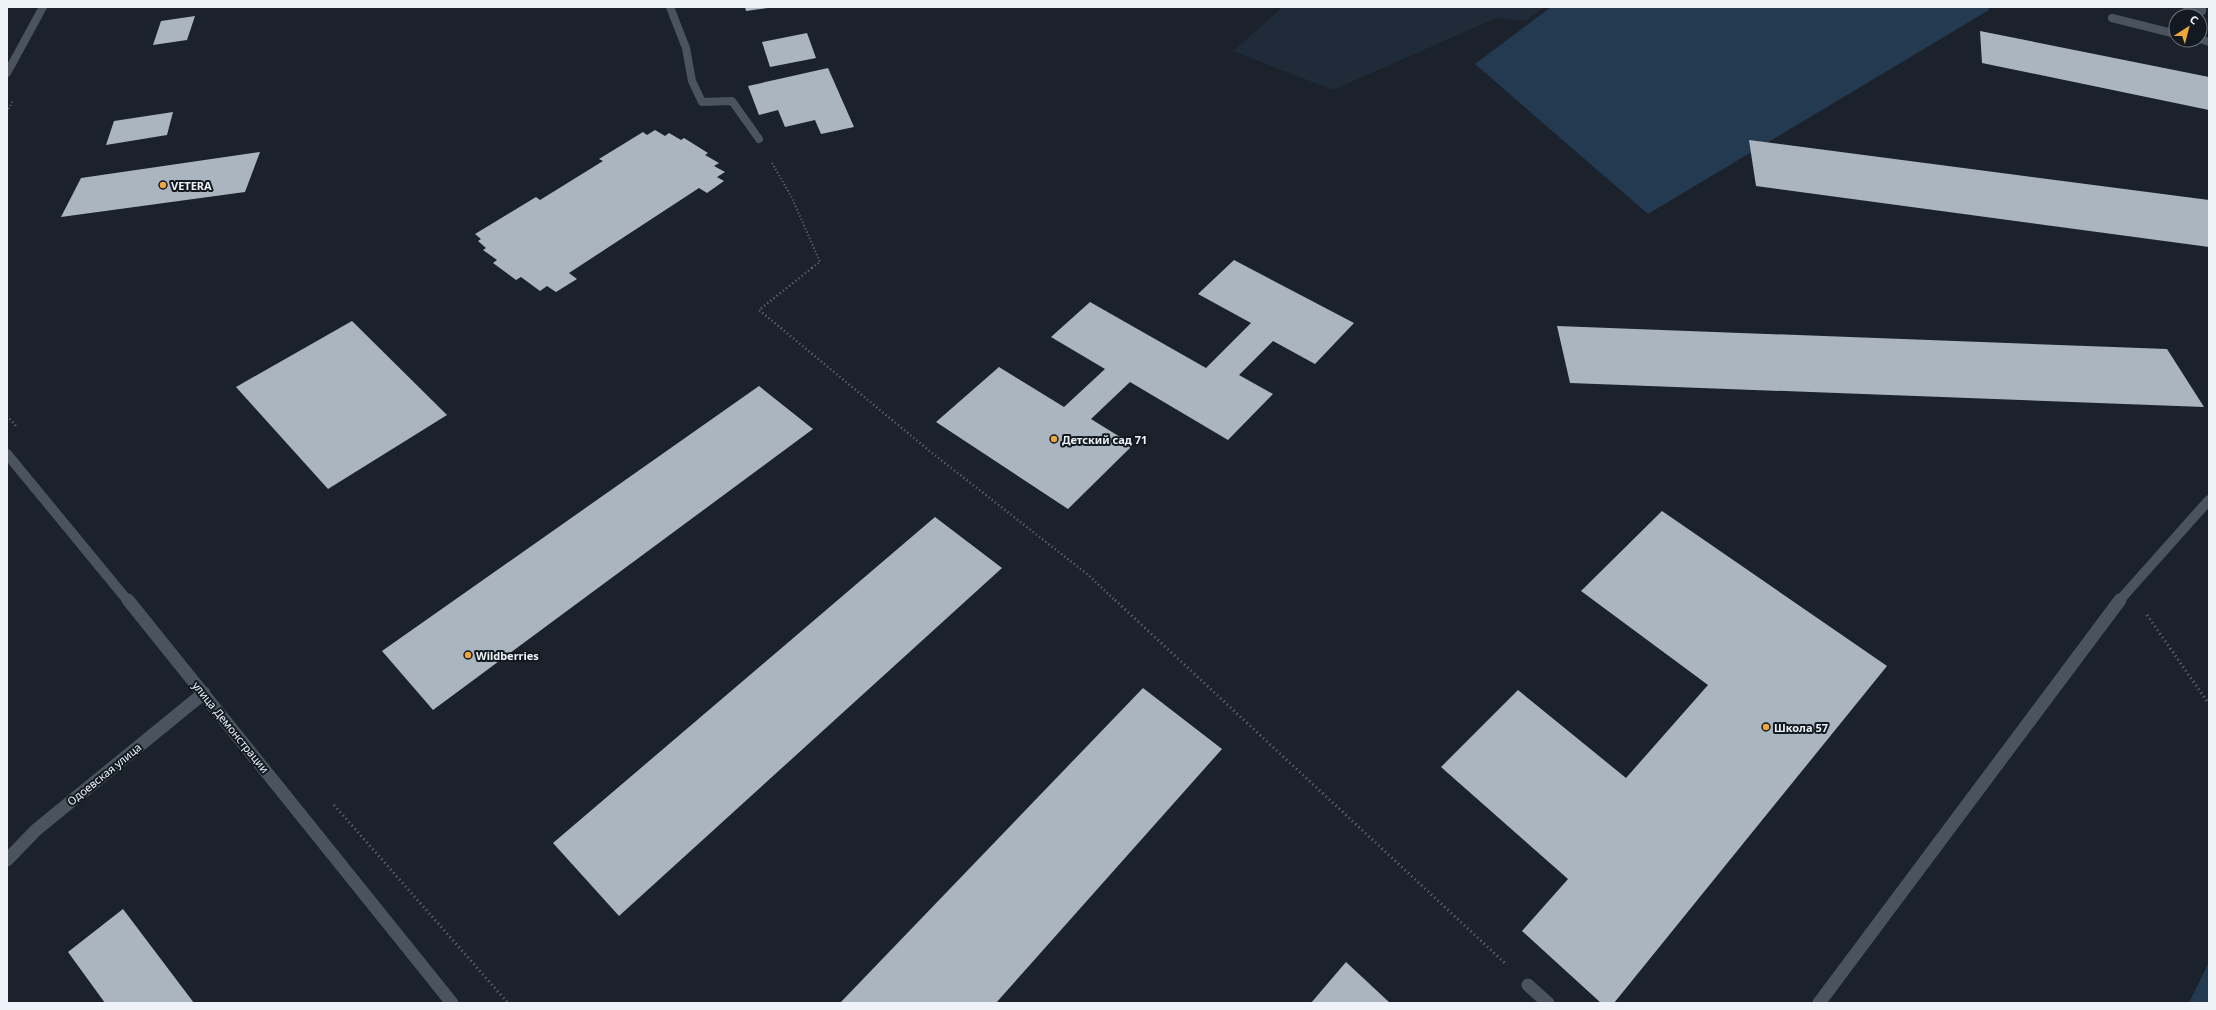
<svg xmlns="http://www.w3.org/2000/svg" width="2216" height="1010" font-family="'Noto Sans',sans-serif">
	<style>
		.built { fill: #1f2b39 }
		.green { fill: #243a51 }
		.building { fill: #abb5c0 }
		.lines { fill: none; stroke-linecap: round; stroke-linejoin: round }
		.path-far2 { stroke: #6a7078; stroke-width: 2; stroke-dasharray: 1 2.5; stroke-linecap: butt }
		.path-far1 { stroke: #6a7078; stroke-width: 2.5; stroke-dasharray: 1 3; stroke-linecap: butt }
		.path { stroke: #6a7078; stroke-width: 3; stroke-dasharray: 1 3.5; stroke-linecap: butt }
		.service-far2 { stroke: #4b545e; stroke-width: 8 }
		.service-far1 { stroke: #4b545e; stroke-width: 10 }
		.service { stroke: #4b545e; stroke-width: 13 }
		.minor-far2 { stroke: #4b545e; stroke-width: 8 }
		.minor-far1 { stroke: #4b545e; stroke-width: 10 }
		.minor { stroke: #4b545e; stroke-width: 13 }
		.poi-dot { fill: #f0a63f; stroke: #121921; stroke-width: 1.5 }
		.labels { text-anchor: middle; dominant-baseline: central; stroke-width: 4; stroke-linejoin: round; paint-order: stroke }
		.poi-label { font-size: 11px; font-weight: bold; fill: #eef3f9; stroke: #121921; text-anchor: start }
		.street-label { font-size: 11px; fill: #eef3f9; stroke: #121921 }
	</style>
	<rect width="100%" height="100%" fill="#1b222b"/>
	<!-- built -->
	<path class="built" d="M 1283,7 L 1545,7 L 1525,21 L 1496,18 L 1333,90 L 1233,51 Z"/>
	<!-- green -->
	<g class="green">
		<path d="M 1551,7 L 1988,7 L 1989,10 L 1648,214 L 1475,64 Z"/>
		<path d="M 2209,962 L 2209,1003 L 2189,1003 Z"/>
	</g>
	<!-- building -->
	<g class="building">
		<path d="M 745,7 L 768,7 L 768,8 L 746,11 Z"/>
		<path d="M 195,16 L 187,40 L 153,45 L 161,21 Z"/>
		<path d="M 1980,31 L 2209,77 L 2209,110 L 1982,63 Z"/>
		<path d="M 807,33 L 816,58 L 770,67 L 762,42 Z"/>
		<path d="M 828,68 L 854,127 L 821,134 L 815,120 L 785,127 L 778,110 L 759,115 L 748,86 Z"/>
		<path d="M 173,112 L 167,135 L 106,145 L 114,121 Z"/>
		<path d="M 655,130 L 665,136 L 669,133 L 681,140 L 684,138 L 708,153 L 705,155 L 719,163 L 714,166 L 725,172 L 717,177 L 724,181 L 707,193 L 699,188 L 569,273 L 577,279 L 556,292 L 547,286 L 540,291 L 521,277 L 516,280 L 493,263 L 497,260 L 483,250 L 486,248 L 478,241 L 481,239 L 475,234 L 536,197 L 540,200 L 603,161 L 599,159 L 643,132 L 647,135 Z"/>
		<path d="M 1749,140 L 2209,200 L 2209,247 L 1756,186 Z"/>
		<path d="M 260,152 L 245,192 L 61,217 L 81,178 Z"/>
		<path d="M 1234,260 L 1354,323 L 1315,364 L 1273,341 L 1239,375 L 1273,394 L 1228,440 L 1130,382 L 1091,419 L 1133,445 L 1068,509 L 936,422 L 999,367 L 1064,407 L 1105,369 L 1051,337 L 1090,302 L 1206,368 L 1251,323 L 1198,294 Z"/>
		<path d="M 352,321 L 447,415 L 328,489 L 236,387 Z"/>
		<path d="M 1557,326 L 2167,349 L 2204,407 L 1570,383 Z"/>
		<path d="M 759,386 L 813,429 L 433,710 L 382,651 Z"/>
		<path d="M 1662,511 L 1887,666 L 1614,1003 L 1601,1003 L 1522,931 L 1568,879 L 1441,767 L 1518,690 L 1626,778 L 1708,685 L 1581,591 Z"/>
		<path d="M 935,517 L 1002,568 L 619,916 L 553,843 Z"/>
		<path d="M 1143,688 L 1222,749 L 996,1003 L 840,1003 Z"/>
		<path d="M 123,909 L 194,1003 L 105,1003 L 68,952 Z"/>
		<path d="M 1346,962 L 1390,1003 L 1311,1003 Z"/>
	</g>
	<g class="lines">
		<!-- path-far2 -->
		<g class="path-far2">
			<path d="M 7,112 L 13,100"/>
			<path d="M 772,163 L 792,198 L 820,262 L 810,269"/>
		</g>
		<!-- path-far1 -->
		<g class="path-far1">
			<path d="M 812,268 L 759,310 L 932,453 L 1087,574 L 1116,601"/>
			<path d="M 7,416 L 16,426"/>
		</g>
		<!-- path -->
		<g class="path">
			<path d="M 1115,600 L 1507,965"/>
			<path d="M 2147,615 L 2209,704"/>
			<path d="M 334,805 L 508,1003"/>
		</g>
		<!-- service-far2 -->
		<g class="service-far2">
			<path d="M 2187,7 L 2202,11 L 2202,7"/>
			<path d="M 2112,18 L 2176,34"/>
			<path d="M 2200,39 L 2209,42"/>
		</g>
		<!-- service-far1 -->
		<path class="service-far1" d="M 2119,601 L 2209,500"/>
		<!-- service -->
		<g class="service">
			<path d="M 1528,985 L 1548,1003"/>
			<path d="M 1819,1003 L 2120,600"/>
		</g>
		<!-- minor-far2 -->
		<g class="minor-far2">
			<path d="M 670,7 L 686,48 L 692,81 L 702,102 L 732,101 L 759,139"/>
			<path d="M 7,73 L 43,7"/>
		</g>
		<!-- minor-far1 -->
		<path class="minor-far1" d="M 7,454 L 128,601"/>
		<!-- minor -->
		<g class="minor">
			<path d="M 128,600 L 452,1003"/>
			<path d="M 7,860 L 36,830 L 204,693"/>
		</g>
	</g>
	<!-- markers -->
	<g class="poi-dot">
		<circle cx="163" cy="185" r="4"/>
		<circle cx="1054" cy="439" r="4"/>
		<circle cx="468" cy="655" r="4"/>
		<circle cx="1766" cy="727" r="4"/>
	</g>
	<g class="labels">
		<!-- poi labels -->
		<g class="poi-label">
			<text x="171" y="185">VETERA</text>
			<text x="1062" y="439">Детский сад 71</text>
			<text x="476" y="655">Wildberries</text>
			<text x="1774" y="727">Школа 57</text>
		</g>
		<!-- street labels -->
		<g class="street-label">
			<text transform="translate(231 727) rotate(51)">улица Демонстрации</text>
			<text transform="translate(104 774) rotate(-39)">Одоевская улица</text>
		</g>
	</g>
	<!-- border -->
	<rect width="2216" height="1010" fill="none" stroke="#eef3f9" stroke-width="16"/>
	<!-- north arrow -->
	<g transform="translate(2188 28) rotate(36)"><circle r="19" fill="#121921" stroke="#6a7077"/>
	<path d="M0-3L7 15L0 10L-7 15Z" fill="#f0a63f"/>
	<text y="-6" font-size="11" font-weight="bold" text-anchor="middle" fill="#eef3f9">С</text>
	</g>
</svg>
